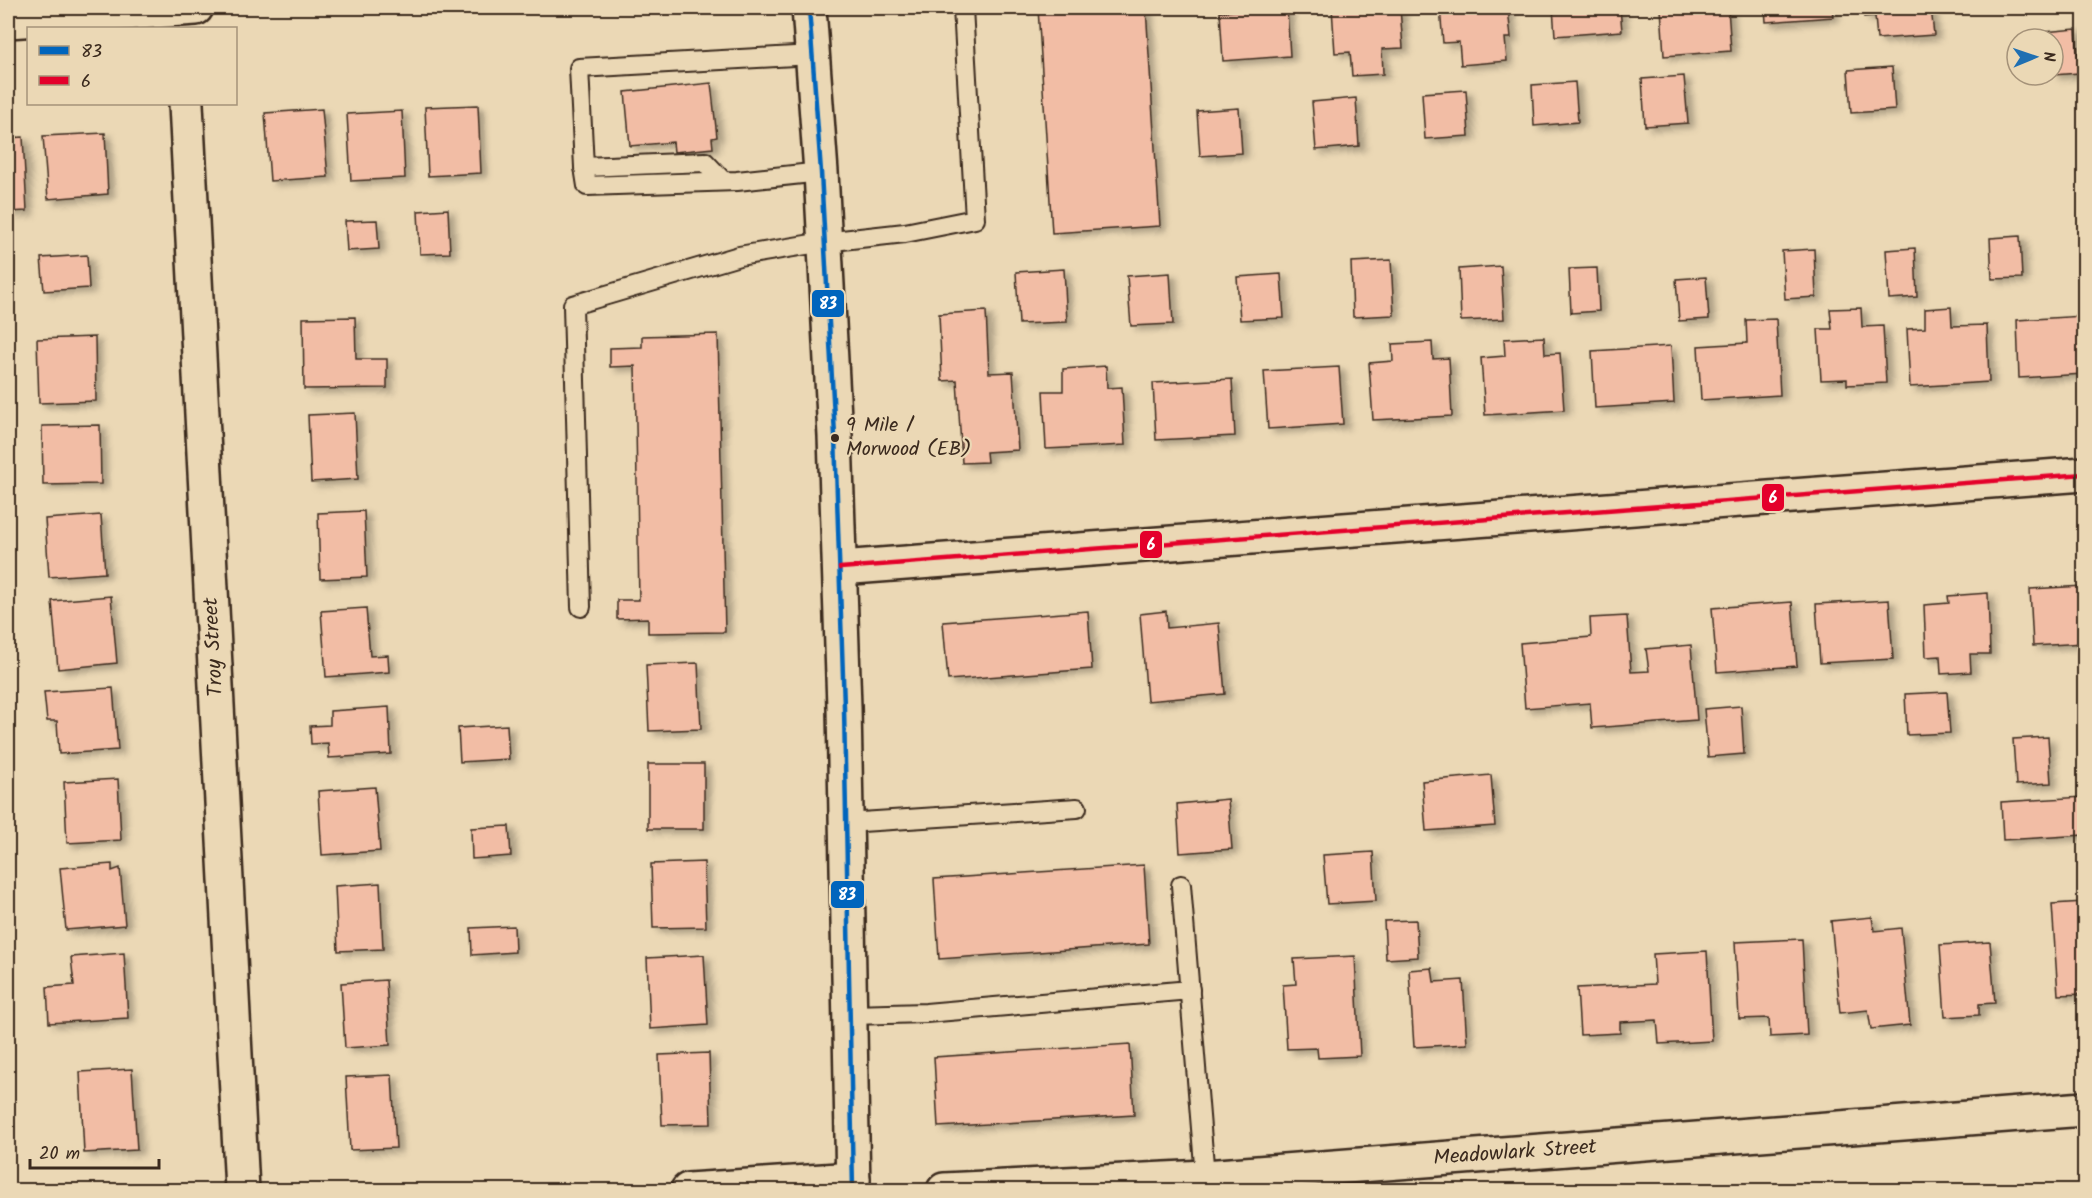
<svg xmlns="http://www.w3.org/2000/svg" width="2092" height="1198" font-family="Kalam,sans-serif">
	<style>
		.building { fill: #f2bda5; stroke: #3b2a1e; stroke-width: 1.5; filter: url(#shadow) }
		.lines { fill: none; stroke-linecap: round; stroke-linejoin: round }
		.lane-casing { stroke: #3b2a1e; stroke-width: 22 }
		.street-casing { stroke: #3b2a1e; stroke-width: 38 }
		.secondary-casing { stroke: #3b2a1e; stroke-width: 38 }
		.lane { stroke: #ebd8b5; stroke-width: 18 }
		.street { stroke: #ebd8b5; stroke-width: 33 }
		.secondary { stroke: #ebd8b5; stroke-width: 33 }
		.bus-1-casing { stroke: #ebd8b5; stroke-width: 9 }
		.bus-2-casing { stroke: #ebd8b5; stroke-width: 9 }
		.bus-1 { stroke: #0065bd; stroke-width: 4.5 }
		.bus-2 { stroke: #e4002b; stroke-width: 4.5 }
		.bus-dot { fill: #3b2a1e; stroke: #ebd8b5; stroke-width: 2 }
		.labels { text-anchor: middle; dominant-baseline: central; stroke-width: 4.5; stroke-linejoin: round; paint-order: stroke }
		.bus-label { font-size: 20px; fill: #3b2a1e; stroke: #ebd8b5; text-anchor: start }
		.street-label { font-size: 21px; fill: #3b2a1e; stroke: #ebd8b5 }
		.line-badge { stroke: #ebd8b5; stroke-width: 2 }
		.badge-label { font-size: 16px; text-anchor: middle; font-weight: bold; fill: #fff }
	</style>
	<defs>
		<filter id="shadow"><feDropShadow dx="6" dy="4" stdDeviation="3" flood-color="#0004"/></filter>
	</defs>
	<rect width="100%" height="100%" fill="#ebd8b5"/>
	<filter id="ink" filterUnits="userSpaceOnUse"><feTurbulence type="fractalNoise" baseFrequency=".0167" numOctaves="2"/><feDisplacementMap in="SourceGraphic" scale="12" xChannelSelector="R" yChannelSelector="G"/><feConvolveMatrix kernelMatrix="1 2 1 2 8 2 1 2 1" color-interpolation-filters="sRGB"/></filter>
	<g filter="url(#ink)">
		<!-- building -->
		<g class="building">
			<path d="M 1038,8 L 1146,8 L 1160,226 L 1052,233 Z"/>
			<path d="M 1287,8 L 1290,56 L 1223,61 L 1220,12 Z"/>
			<path d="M 1332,8 L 1400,8 L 1403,48 L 1382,49 L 1383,74 L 1352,76 L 1350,52 L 1335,53 Z"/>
			<path d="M 1440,8 L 1508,8 L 1511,38 L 1505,38 L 1507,61 L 1461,65 L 1459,42 L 1443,43 Z"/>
			<path d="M 1553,8 L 1620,8 L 1622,31 L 1555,36 Z"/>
			<path d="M 1661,8 L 1728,8 L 1731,51 L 1664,56 Z"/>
			<path d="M 1765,8 L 1832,8 L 1833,17 L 1766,22 Z"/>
			<path d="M 1864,8 L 1931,8 L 1934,35 L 1877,39 L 1875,16 L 1864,17 Z"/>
			<path d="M 2076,29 L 2079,73 L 2053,75 L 2053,39 L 2044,39 L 2044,32 Z"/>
			<path d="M 1892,67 L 1895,110 L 1851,113 L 1848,70 Z"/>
			<path d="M 1684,76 L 1688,123 L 1645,126 L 1642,79 Z"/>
			<path d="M 1575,82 L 1578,122 L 1534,126 L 1532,85 Z"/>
			<path d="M 711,83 L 717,137 L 712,138 L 713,148 L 674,152 L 673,142 L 630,146 L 625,92 Z"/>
			<path d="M 1466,90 L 1469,136 L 1425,139 L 1422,93 Z"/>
			<path d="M 1356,98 L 1359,146 L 1316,150 L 1312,102 Z"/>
			<path d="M 478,105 L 481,173 L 428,176 L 425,107 Z"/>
			<path d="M 1239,108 L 1242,153 L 1200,156 L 1197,111 Z"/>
			<path d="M 322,109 L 328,177 L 270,181 L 265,113 Z"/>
			<path d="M 402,111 L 405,178 L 351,181 L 347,114 Z"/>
			<path d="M 105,133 L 108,194 L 48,199 L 43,136 Z"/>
			<path d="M 23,137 L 27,211 L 8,212 L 8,138 Z"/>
			<path d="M 448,209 L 450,253 L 420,254 L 418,211 Z"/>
			<path d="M 377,220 L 379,249 L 347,251 L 345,221 Z"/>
			<path d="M 2020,236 L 2022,278 L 1992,279 L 1990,238 Z"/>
			<path d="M 1915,248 L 1917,297 L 1889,299 L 1886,250 Z"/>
			<path d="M 1814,249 L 1816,297 L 1785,299 L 1782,251 Z"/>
			<path d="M 87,255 L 89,288 L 44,291 L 41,258 Z"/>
			<path d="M 1391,260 L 1394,315 L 1353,317 L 1351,262 Z"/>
			<path d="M 1501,266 L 1504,319 L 1461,321 L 1459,269 Z"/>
			<path d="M 1597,268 L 1599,311 L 1571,313 L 1569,269 Z"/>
			<path d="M 1064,269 L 1067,322 L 1019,324 L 1016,272 Z"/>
			<path d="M 1170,273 L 1173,324 L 1131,326 L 1127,276 Z"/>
			<path d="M 1281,274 L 1284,318 L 1240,320 L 1237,277 Z"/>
			<path d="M 1706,277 L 1709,319 L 1679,321 L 1676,279 Z"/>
			<path d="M 1951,307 L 1952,326 L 1987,325 L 1989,382 L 1910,387 L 1907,329 L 1925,328 L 1925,309 Z"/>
			<path d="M 1861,308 L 1862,327 L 1883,326 L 1886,383 L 1847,385 L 1847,379 L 1821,380 L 1818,329 L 1832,329 L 1830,309 Z"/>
			<path d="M 986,311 L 989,373 L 1013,372 L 1018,450 L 986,452 L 987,462 L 962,463 L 957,380 L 942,381 L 939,314 Z"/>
			<path d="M 2084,316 L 2084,374 L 2019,378 L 2017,320 Z"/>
			<path d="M 355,317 L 356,359 L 387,359 L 387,388 L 304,389 L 303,318 Z"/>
			<path d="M 1776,319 L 1780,395 L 1701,400 L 1698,346 L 1747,343 L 1746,320 Z"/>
			<path d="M 718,334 L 725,632 L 648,633 L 648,618 L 617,619 L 617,600 L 639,600 L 635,366 L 610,367 L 610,348 L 642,347 L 642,336 Z"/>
			<path d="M 95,337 L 96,401 L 39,403 L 37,339 Z"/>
			<path d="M 1544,337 L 1545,354 L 1560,353 L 1564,410 L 1485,415 L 1481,358 L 1505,356 L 1504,339 Z"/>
			<path d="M 1432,342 L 1433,359 L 1449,358 L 1452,416 L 1373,420 L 1369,363 L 1393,361 L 1392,344 Z"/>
			<path d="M 1671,346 L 1674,403 L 1595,408 L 1592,351 Z"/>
			<path d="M 1106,366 L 1107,388 L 1122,387 L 1125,445 L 1046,449 L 1043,391 L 1063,391 L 1063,369 Z"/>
			<path d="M 1339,367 L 1343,424 L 1268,429 L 1264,371 Z"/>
			<path d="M 1232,379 L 1235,436 L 1156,440 L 1153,383 Z"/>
			<path d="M 355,413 L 358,479 L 311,482 L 308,415 Z"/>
			<path d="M 100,425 L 101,484 L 43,485 L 42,426 Z"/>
			<path d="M 364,511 L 367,577 L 320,579 L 318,513 Z"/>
			<path d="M 101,515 L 105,573 L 49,577 L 45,519 Z"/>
			<path d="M 2084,586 L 2084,643 L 2033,646 L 2030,589 Z"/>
			<path d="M 1988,593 L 1990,654 L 1970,654 L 1971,672 L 1941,674 L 1940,656 L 1926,657 L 1924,605 L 1949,603 L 1948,596 Z"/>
			<path d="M 111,596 L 117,663 L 58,669 L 52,601 Z"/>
			<path d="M 1889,600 L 1893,659 L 1820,663 L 1816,604 Z"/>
			<path d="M 1792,602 L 1797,666 L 1717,672 L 1712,608 Z"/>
			<path d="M 366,608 L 370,656 L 388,655 L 389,672 L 326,677 L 321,611 Z"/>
			<path d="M 1088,611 L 1092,669 L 948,680 L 943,622 Z"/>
			<path d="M 1166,611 L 1167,628 L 1219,623 L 1225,694 L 1147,701 L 1140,614 Z"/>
			<path d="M 1627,616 L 1631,672 L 1649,671 L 1646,649 L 1691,645 L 1697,720 L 1592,728 L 1590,703 L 1525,708 L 1520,643 L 1591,637 L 1590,618 Z"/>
			<path d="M 698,663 L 701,729 L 649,731 L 646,665 Z"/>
			<path d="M 113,688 L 118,750 L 59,754 L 57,721 L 47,721 L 44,692 Z"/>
			<path d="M 1947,692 L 1950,733 L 1907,735 L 1905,694 Z"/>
			<path d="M 1741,706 L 1744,754 L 1708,757 L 1704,709 Z"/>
			<path d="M 389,707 L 391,754 L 329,758 L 328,743 L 311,744 L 310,726 L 330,725 L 330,711 Z"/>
			<path d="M 507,725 L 509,759 L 460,762 L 458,728 Z"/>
			<path d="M 2048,737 L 2051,783 L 2016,785 L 2013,739 Z"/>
			<rect x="648" y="764" width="56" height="65"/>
			<path d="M 1491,775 L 1495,826 L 1426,831 L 1422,781 Z"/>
			<path d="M 118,779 L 121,840 L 67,843 L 64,782 Z"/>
			<path d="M 375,787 L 380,851 L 322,855 L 318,791 Z"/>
			<path d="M 2084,797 L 2084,835 L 2003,840 L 2001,802 Z"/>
			<path d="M 1228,799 L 1232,849 L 1180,853 L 1177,804 Z"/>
			<path d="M 509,826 L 511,856 L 472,859 L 471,828 Z"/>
			<path d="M 1373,852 L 1376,901 L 1327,904 L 1323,855 Z"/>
			<path d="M 704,862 L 706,927 L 653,928 L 651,864 Z"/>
			<path d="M 112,864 L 112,871 L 120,868 L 125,925 L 66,930 L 60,868 Z"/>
			<path d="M 1144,865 L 1149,944 L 939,959 L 934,879 Z"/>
			<path d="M 380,883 L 383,949 L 338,951 L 335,886 Z"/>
			<path d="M 2084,902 L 2084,994 L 2058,995 L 2052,904 Z"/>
			<path d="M 1872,917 L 1874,931 L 1901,928 L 1910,1025 L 1871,1029 L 1868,1010 L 1840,1013 L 1831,921 Z"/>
			<path d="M 1416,920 L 1418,957 L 1386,959 L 1384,921 Z"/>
			<path d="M 514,926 L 515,952 L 472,955 L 471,928 Z"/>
			<path d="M 1802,939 L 1807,1035 L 1770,1037 L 1769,1018 L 1739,1019 L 1735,942 Z"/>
			<path d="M 1990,942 L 1995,1003 L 1979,1004 L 1979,1015 L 1945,1017 L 1940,945 Z"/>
			<path d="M 1707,951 L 1712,1041 L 1659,1044 L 1657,1020 L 1620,1022 L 1620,1033 L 1580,1035 L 1577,988 L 1655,984 L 1653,954 Z"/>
			<path d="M 124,953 L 128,1018 L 49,1023 L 47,987 L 74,985 L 71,957 Z"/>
			<path d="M 704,955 L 708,1025 L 650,1029 L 647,958 Z"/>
			<path d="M 1355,956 L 1360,1056 L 1318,1058 L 1317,1048 L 1287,1049 L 1283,985 L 1296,984 L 1294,959 Z"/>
			<path d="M 1432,968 L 1434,982 L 1463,980 L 1467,1044 L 1414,1047 L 1409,970 Z"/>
			<path d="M 386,980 L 390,1045 L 345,1048 L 341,983 Z"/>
			<path d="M 1130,1044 L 1134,1115 L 938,1127 L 934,1057 Z"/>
			<path d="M 709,1053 L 711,1124 L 662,1125 L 659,1055 Z"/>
			<path d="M 132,1069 L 137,1150 L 84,1153 L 80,1072 Z"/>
			<path d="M 392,1075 L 396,1148 L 350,1150 L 346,1077 Z"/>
		</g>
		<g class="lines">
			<defs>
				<g id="lane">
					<path d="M 812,55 L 579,68 L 584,167 L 587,186 L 737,181 L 821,172"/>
					<path d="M 584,167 L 705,162 L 723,181"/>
					<path d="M 581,607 L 573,305 L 739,256 L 824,242 L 905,233 L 975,219 L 963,8"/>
					<path d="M 846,823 L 1077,808"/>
					<path d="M 1181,885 L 1205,1177"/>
					<path d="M 851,1015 L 926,1013 L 1190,990"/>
				</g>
				<g id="street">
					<path d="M 186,104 L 242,1190"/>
					<path d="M 840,568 L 2084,474"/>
					<path d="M 688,1190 L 853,1179"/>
					<path d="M 944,1190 L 1205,1177 L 2084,1109"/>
				</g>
				<g id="secondary">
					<path d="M 809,8 L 821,172 L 835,436 L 844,707 L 853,1190"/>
					<path d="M 8,21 L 196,8"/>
				</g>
			</defs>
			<!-- lane casing -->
			<use href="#lane" class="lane-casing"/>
			<!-- street casing -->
			<use href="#street" class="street-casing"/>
			<!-- secondary casing -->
			<use href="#secondary" class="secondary-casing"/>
			<!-- lane -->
			<use href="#lane" class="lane"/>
			<!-- street -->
			<use href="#street" class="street"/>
			<!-- secondary -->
			<use href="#secondary" class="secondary"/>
			<defs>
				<path id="bus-1" d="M 809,8 L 821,172 L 835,436 L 844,707 L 853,1190"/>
				<path id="bus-2" d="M 840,568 L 2084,474"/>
			</defs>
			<!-- bus-1 casing -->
			<use href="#bus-1" class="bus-1-casing"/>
			<!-- bus-2 casing -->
			<use href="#bus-2" class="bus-2-casing"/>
			<!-- bus-1 -->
			<use href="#bus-1" class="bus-1"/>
			<!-- bus-2 -->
			<use href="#bus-2" class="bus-2"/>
		</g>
	</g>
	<!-- markers -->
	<circle class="bus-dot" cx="835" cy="438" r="5"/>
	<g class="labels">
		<!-- bus labels -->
		<g class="bus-label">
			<text x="846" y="426">9 Mile /<tspan x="846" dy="24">Morwood (EB)</tspan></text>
		</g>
		<!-- street labels -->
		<g class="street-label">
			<text transform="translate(214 647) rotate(-93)">Troy Street</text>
			<text transform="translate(1515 1153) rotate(-4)">Meadowlark Street</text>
		</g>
	</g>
	<g class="line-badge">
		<rect x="811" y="289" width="34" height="29" rx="6" fill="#0065bd"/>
		<rect x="1761" y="483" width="24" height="29" rx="6" fill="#e4002b"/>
		<rect x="1139" y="530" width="24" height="29" rx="6" fill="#e4002b"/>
		<rect x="830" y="880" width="35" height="29" rx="6" fill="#0065bd"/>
	</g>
	<g class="badge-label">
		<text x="828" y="309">83</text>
		<text x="1773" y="503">6</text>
		<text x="1151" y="550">6</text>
		<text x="847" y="900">83</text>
	</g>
	<!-- margin -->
	<rect width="2092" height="1198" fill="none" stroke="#ebd8b5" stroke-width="30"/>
	<rect x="15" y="15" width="2062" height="1168" fill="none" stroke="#3b2a1e" stroke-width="2" filter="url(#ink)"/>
	<!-- legend -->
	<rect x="27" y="27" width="210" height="78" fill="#ebd8b5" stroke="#a59279" stroke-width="1.5"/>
	<rect x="39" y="46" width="30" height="9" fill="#0065bd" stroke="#a59279" stroke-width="1.5"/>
	<text x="81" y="57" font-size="18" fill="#3b2a1e">83</text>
	<rect x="39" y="76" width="30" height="9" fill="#e4002b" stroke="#a59279" stroke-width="1.5"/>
	<text x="81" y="87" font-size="18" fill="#3b2a1e">6</text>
	<!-- north arrow -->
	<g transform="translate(2035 57) rotate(88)"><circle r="28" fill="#ebd8b5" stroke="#a59279" stroke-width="1.5"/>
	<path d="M0-4.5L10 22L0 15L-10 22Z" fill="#1f6fb2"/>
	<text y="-9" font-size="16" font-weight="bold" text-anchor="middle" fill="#3b2a1e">N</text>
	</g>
	<!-- scale -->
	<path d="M30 1159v9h129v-9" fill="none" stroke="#3b2a1e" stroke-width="3"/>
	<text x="39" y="1159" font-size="18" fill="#3b2a1e" stroke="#ebd8b5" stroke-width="4.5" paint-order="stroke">20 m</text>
</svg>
